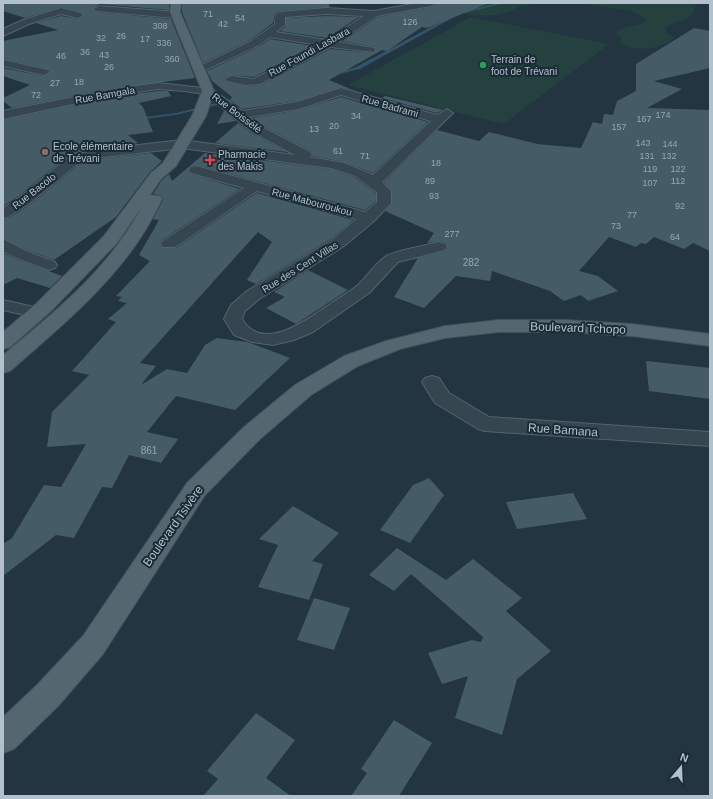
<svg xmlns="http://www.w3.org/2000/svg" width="713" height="799" font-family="Arial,sans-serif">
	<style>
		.green { fill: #24413f }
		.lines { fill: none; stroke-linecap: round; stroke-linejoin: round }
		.stream { fill: #325368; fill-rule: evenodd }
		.building { fill: #455c67 }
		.street-casing { stroke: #54646e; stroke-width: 2 }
		.primary-casing { stroke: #42525c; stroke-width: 2 }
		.street { fill: #364650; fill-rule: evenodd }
		.primary { fill: #546670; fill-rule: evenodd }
		.leisure-dot { fill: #2e9e5b; stroke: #1b2b35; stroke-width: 1.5 }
		.education-dot { fill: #8d6e63; stroke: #1b2b35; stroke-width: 1.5 }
		.health-dot { fill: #e0444e; stroke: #1b2b35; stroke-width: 1.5 }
		.labels { text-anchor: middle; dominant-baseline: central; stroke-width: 4; stroke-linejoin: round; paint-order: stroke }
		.far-number-label { font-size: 9px; fill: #97a8b2 }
		.far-street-label { font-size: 10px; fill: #b2c1cb; stroke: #1b2b35 }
		.far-poi-label { font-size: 10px; fill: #b2c1cb; stroke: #1b2b35; text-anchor: start }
		.number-label { font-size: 10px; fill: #97a8b2 }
		.street-label { font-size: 12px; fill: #b2c1cb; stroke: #1b2b35 }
	</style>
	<rect width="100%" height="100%" fill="#223541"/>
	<!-- green -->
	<g class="green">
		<path d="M 497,3 L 540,3 L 520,6 L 511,11 L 495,15 L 474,15 L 460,13 L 464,9 Z"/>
		<path d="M 581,3 L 702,3 L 695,6 C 693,22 676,20 666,27 L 666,32 L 674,38 C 659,49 643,52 624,45 L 621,43 L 622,39 L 616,34 C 623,24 638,28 647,20 L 645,18 L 632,11 Z"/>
		<path d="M 471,17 L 609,44 L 504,124 L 348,85 Z"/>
	</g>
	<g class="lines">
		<!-- stream -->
		<g class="stream">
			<path d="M 498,3 L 505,3 L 464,13 L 462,12 Z"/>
			<path d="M 453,15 L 456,16 L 360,69 L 335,75 L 333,74 L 356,67 Z"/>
			<path d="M 240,97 L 242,98 L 242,99 L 176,115 L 136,120 L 134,119 L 136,118 L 176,113 Z"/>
		</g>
	</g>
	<!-- building -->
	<g class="building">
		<path d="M 3,3 L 169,3 L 169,10 L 99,4 L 93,9 L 96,12 L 171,19 L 195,78 L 115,88 L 12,108 L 3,101 L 3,98 L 30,85 L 3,76 L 3,68 L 44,76 L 51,72 L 48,69 L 3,59 L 3,41 L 58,30 L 36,23 L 61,16 L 78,19 L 84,15 L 81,12 L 61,7 L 25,18 L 3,11 Z"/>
		<path d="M 182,3 L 328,3 L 330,7 L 279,11 L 273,15 L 273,23 L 250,40 L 203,63 L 182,12 Z"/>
		<path d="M 438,3 L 487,4 L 427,28 L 422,27 L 387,51 L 382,50 L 329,80 L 353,90 L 341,87 L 297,101 L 242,109 L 230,100 L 232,97 L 212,81 L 207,71 L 260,46 L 270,39 L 313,46 L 254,77 L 231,75 L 224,78 L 224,80 L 227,82 L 245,86 L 261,85 L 330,49 L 375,53 L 376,49 L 374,47 L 342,41 L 378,17 L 431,7 Z"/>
		<path d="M 326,16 L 359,17 L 327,38 L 280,31 L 286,26 L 286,18 Z"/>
		<path d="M 694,28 L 710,31 L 710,68 L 654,81 L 682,89 L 647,108 L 710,110 L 710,251 L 693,243 L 684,249 L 654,237 L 646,244 L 641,243 L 636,247 L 609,237 L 579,271 L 598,276 L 618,291 L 588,301 L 581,295 L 564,301 L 550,291 L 492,271 L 490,281 L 456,276 L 424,308 L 394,297 L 418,258 L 445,251 L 448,248 L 446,243 L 439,241 L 427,243 L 434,233 L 385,211 L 392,203 L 392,191 L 384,182 L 437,130 L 479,141 L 489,132 L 537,144 L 581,148 L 593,122 L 602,124 L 604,114 L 613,115 L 617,101 L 636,91 L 636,64 Z"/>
		<path d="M 158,91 L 168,91 L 171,96 L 139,103 L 143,107 L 153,132 L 128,135 L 138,143 L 82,152 L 65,158 L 19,196 L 3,206 L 3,120 L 115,96 Z"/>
		<path d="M 385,96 L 443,110 L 437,113 L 382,98 Z"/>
		<path d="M 341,97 L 428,122 L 373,173 L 344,162 L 313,156 L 311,151 L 261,125 L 253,118 L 299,110 Z"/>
		<path d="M 224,111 L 236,121 L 217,124 Z"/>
		<path d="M 238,123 L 251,133 L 287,152 L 215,143 Z"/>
		<path d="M 151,153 L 162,161 L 150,172 L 116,217 L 54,260 L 27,250 L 3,238 L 3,219 L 9,218 L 31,204 L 77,166 L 103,158 Z"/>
		<path d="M 205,153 L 331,169 L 354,177 L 376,193 L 376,201 L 365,210 L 196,165 L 190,166 L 188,171 L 191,174 L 240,189 L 162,240 L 160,245 L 163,248 L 176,248 L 257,193 L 353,220 L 331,239 L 256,284 L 247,280 L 272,242 L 258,232 L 140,363 L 156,366 L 141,385 L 167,369 L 187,373 L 205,345 L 217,338 L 247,342 L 290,358 L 235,410 L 176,396 L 147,432 L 178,439 L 161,463 L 129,455 L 112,488 L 102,487 L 74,538 L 56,535 L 3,576 L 3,544 L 12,538 L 44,485 L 61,487 L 86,444 L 47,447 L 52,412 L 89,375 L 72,371 L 116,322 L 108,319 L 127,303 L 118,301 L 122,297 L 116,296 L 150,261 L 139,255 L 159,220 L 153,219 L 163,200 L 160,195 L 153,194 L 162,180 L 169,174 L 172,181 Z"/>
		<path d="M 3,253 L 13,258 L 62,276 L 50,288 L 17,278 L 3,285 Z"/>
		<path d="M 308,270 L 348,290 L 296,324 L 266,308 L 285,297 L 274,292 Z"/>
		<path d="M 646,361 L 710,368 L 710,399 L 649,391 Z"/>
		<path d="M 429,478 L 444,495 L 410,543 L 380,530 L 413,485 Z"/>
		<path d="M 573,493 L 587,519 L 517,529 L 506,502 Z"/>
		<path d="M 293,506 L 339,533 L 312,561 L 323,564 L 309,600 L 258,587 L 278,545 L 259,539 Z"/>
		<path d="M 397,548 L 446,580 L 473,559 L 522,598 L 506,611 L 551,651 L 517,679 L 502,735 L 455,718 L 468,676 L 442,684 L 428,653 L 472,640 L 481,642 L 483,637 L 411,574 L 394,591 L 369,575 Z"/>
		<path d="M 314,598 L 350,608 L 334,650 L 297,640 Z"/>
		<path d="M 256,713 L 295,740 L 266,778 L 291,796 L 203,796 L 218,779 L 207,771 Z"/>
		<path d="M 394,720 L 432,743 L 399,796 L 351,796 L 367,773 L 361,769 Z"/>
	</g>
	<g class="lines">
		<defs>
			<g id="street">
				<path d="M 417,3 L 436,3 L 431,6 L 377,16 L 338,42 L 374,48 L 375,50 L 374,52 L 330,47 L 260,84 L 245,85 L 227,81 L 225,79 L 231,76 L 254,79 L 318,45 L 270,37 L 259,45 L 203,71 L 199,72 L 194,69 L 251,41 L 275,24 L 274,16 L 280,12 L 326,8 L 374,11 ZM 326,14 L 364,16 L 327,40 L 276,32 L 285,25 L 285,17 Z"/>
				<path d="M 99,6 L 176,12 L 181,15 L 176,18 L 96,11 L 94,9 Z"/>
				<path d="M 61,8 L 81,13 L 83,15 L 78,18 L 61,14 L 29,24 L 3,36 L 3,29 L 23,20 Z"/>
				<path d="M 3,60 L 48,70 L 50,72 L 44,75 L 3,66 Z"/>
				<path d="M 158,83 L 212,89 L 242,111 L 297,102 L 341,88 L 437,115 L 447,109 L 453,113 L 382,182 L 391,191 L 391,203 L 374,221 L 344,246 L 259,299 L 245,311 L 242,319 C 263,354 308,319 330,304 C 339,298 349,292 358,285 C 367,276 375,264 386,256 C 394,251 428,245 439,242 L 445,244 L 447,247 L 445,250 L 398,262 L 369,293 L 313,332 L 294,340 L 273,345 L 252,342 L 234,335 L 224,319 L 231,305 L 247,291 L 332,240 L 356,219 L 257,191 L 175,247 L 163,247 L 161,244 L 163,241 L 244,188 L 191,173 L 189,170 L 191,167 L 196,166 L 365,212 L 377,202 L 377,192 L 355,176 L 331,168 L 182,148 L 103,157 L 76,165 L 30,203 L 8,217 L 3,218 L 3,208 L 20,197 L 66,159 L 82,153 L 103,149 L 182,140 L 295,155 L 252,132 L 205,94 L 184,91 L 158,89 L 115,95 L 3,119 L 3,111 L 115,89 ZM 341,95 L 431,121 L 373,175 L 344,163 L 310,157 L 312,155 L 310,152 L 260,126 L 249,117 L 299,109 Z"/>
				<path d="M 3,239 L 26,251 L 55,262 L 57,265 L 55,268 L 49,270 L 14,257 L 3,251 Z"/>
				<path d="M 3,300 L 43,309 L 46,313 L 43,317 L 37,318 L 3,310 Z"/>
				<path d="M 432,376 L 439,378 L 449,393 L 489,417 L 710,432 L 710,446 L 485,431 L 478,429 L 435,403 L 422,382 L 425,378 Z"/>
			</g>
			<g id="primary">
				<path d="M 171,3 L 181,3 L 180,12 L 214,91 L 206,116 L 176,166 L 161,179 L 150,195 L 160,196 L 162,199 C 157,209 152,219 146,229 C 112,285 59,328 10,371 L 3,373 L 3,355 C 54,313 110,268 141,208 L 116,244 L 51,311 L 10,347 L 3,349 L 3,332 L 37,303 L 104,236 L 151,173 L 163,163 L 192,116 L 202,91 L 170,12 Z"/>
				<path d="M 499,320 L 565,320 L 632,324 L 710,334 L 710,346 L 632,336 L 565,332 L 499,332 L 445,338 L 400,349 L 358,366 L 311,395 L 260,439 L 205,495 L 103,654 L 59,705 L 14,749 L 3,753 L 3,717 L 37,685 L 83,636 L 187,483 L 244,427 L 295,385 L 344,356 L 386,341 L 445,326 Z"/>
			</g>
		</defs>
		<!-- street casing -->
		<use href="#street" class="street-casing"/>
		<!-- primary casing -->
		<use href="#primary" class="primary-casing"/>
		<!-- street -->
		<use href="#street" class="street"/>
		<!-- primary -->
		<use href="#primary" class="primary"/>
	</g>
	<!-- markers -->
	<circle class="leisure-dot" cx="483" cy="65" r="4"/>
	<circle class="education-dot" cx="45" cy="152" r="4"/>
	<path class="health-dot" d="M208 154h4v4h4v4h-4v4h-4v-4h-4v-4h4z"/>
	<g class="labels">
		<!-- far-number labels -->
		<g class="far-number-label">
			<text x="208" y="14">71</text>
			<text x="240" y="18">54</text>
			<text x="410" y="22">126</text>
			<text x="223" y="24">42</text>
			<text x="160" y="26">308</text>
			<text x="121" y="36">26</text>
			<text x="101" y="38">32</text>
			<text x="145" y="39">17</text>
			<text x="164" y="43">336</text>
			<text x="85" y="52">36</text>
			<text x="104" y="55">43</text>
			<text x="61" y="56">46</text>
			<text x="172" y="59">360</text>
			<text x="109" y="67">26</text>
			<text x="79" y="82">18</text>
			<text x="55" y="83">27</text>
			<text x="36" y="95">72</text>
			<text x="663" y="115">174</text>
			<text x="356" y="116">34</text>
			<text x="644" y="119">167</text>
			<text x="334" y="126">20</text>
			<text x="619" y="127">157</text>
			<text x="314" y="129">13</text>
			<text x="643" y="143">143</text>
			<text x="670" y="144">144</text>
			<text x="338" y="151">61</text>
			<text x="365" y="156">71</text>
			<text x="647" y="156">131</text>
			<text x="669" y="156">132</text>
			<text x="436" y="163">18</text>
			<text x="650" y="169">119</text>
			<text x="678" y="169">122</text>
			<text x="430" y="181">89</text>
			<text x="678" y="181">112</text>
			<text x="650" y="183">107</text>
			<text x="434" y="196">93</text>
			<text x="680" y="206">92</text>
			<text x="632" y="215">77</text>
			<text x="616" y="226">73</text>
			<text x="452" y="234">277</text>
			<text x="675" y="237">64</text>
		</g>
		<!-- far-street labels -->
		<g class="far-street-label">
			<text transform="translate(309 52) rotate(-29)">Rue Foundi Lasbara</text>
			<text transform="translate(105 95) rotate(-10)">Rue Bamgala</text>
			<text transform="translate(390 106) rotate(16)">Rue Badrami</text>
			<text transform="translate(237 113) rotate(37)">Rue Boissélé</text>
			<text transform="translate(34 191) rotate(-38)">Rue Bacolo</text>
			<text transform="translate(312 202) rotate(15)">Rue Mabouroukou</text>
			<text transform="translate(300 267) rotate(-32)">Rue des Cent Villas</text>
		</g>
		<!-- far-poi labels -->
		<g class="far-poi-label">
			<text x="491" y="59">Terrain de<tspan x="491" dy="12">foot de Trévani</tspan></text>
			<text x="53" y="146">Ecole élémentaire<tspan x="53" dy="12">de Trévani</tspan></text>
			<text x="218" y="154">Pharmacie<tspan x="218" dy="12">des Makis</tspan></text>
		</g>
		<!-- number labels -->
		<g class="number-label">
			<text x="471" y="262">282</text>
			<text x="149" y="450">861</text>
		</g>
		<!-- street labels -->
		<g class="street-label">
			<text transform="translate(578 328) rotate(2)">Boulevard Tchopo</text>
			<text transform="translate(563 430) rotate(4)">Rue Bamana</text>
			<text transform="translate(173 526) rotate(-55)">Boulevard Tsivère</text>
		</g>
	</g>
	<!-- border -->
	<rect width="713" height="799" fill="none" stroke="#b2c1cb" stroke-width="8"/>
	<!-- north arrow -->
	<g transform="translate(681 767) rotate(19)" stroke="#1b2b35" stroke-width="3" paint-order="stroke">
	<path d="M0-3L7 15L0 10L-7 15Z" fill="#b2c1cb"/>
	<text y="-6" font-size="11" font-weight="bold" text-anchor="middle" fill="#b2c1cb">N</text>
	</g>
</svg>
